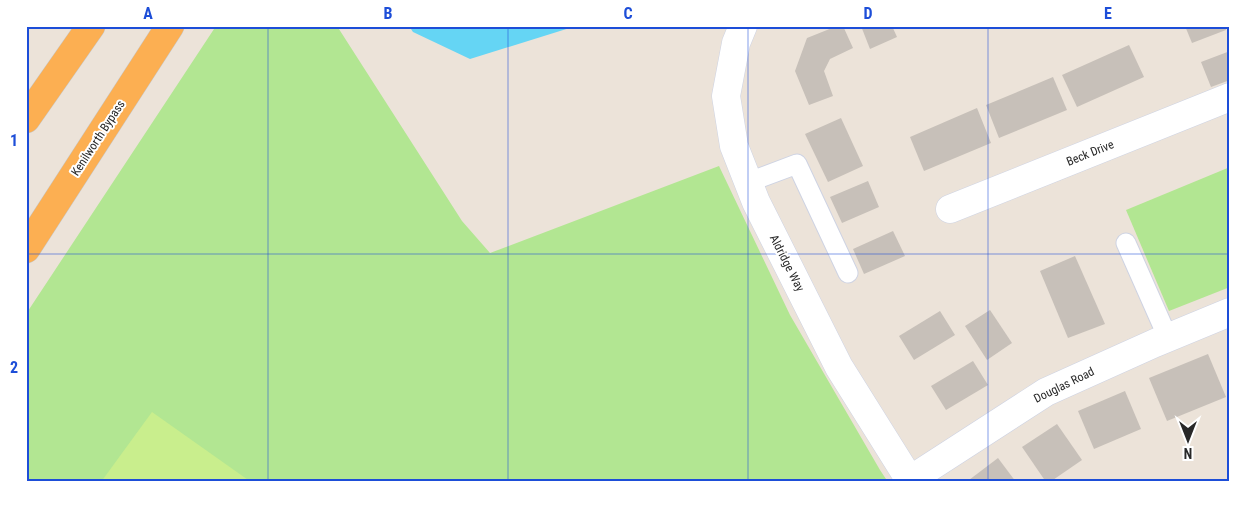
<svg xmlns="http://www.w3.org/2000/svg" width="1256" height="508" font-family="'Roboto Condensed',sans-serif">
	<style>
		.green { fill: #b2e692 }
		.pitch { fill: #c9ee8d }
		.water { fill: #65d5f4 }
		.building { fill: #c7c0b9 }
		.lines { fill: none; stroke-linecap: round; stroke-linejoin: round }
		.service-casing { stroke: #ced3e3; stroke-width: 21 }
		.minor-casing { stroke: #ced3e3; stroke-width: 29 }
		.tertiary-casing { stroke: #ced3e3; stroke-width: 29 }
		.trunk-casing { stroke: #c7c7c7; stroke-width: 29 }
		.service { stroke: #fff; stroke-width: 19 }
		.minor { stroke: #fff; stroke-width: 28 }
		.tertiary { stroke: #fff; stroke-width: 28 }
		.trunk { stroke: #fcaf52; stroke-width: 28 }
		.grid { fill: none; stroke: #1d4ed8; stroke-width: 1; stroke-opacity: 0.55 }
		.labels { text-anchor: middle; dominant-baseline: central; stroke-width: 4; stroke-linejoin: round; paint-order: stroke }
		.street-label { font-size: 12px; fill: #282828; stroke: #fff }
		.neatline { fill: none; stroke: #1d4ed8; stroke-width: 2 }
		.grid-label { font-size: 16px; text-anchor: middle; font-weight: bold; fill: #1d4ed8 }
	</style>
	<rect width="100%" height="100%" fill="#ece3d9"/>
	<!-- green -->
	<g class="green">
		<path d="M 216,26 L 337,26 L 462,221 L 490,253 L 719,166 L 790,315 L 880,470 L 888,482 L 26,482 L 26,314 Z"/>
		<path d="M 1230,167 L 1230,287 L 1169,311 L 1126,210 Z"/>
	</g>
	<!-- pitch -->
	<path class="pitch" d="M 152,412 L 251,482 L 101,482 Z"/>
	<!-- water -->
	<path class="water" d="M 409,26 L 576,26 L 470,59 L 413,32 Z"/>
	<!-- building -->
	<g class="building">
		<path d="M 837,26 L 843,26 L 853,48 L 830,59 L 824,71 L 833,96 L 809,105 L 795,71 L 807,38 Z"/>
		<path d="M 861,26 L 892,26 L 897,37 L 870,49 Z"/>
		<path d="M 1185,26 L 1225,26 L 1226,30 L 1192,43 Z"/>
		<path d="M 1129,45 L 1144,77 L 1077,107 L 1062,75 Z"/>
		<path d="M 1230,51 L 1230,80 L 1211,87 L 1201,62 Z"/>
		<path d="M 1053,77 L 1067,110 L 999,138 L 986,105 Z"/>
		<path d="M 977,108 L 991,143 L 924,171 L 910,137 Z"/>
		<path d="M 841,118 L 863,166 L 828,182 L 805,134 Z"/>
		<path d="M 868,181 L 879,207 L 842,223 L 830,197 Z"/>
		<path d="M 893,231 L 905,256 L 864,274 L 853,249 Z"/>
		<path d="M 1075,256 L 1105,324 L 1068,338 L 1040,271 Z"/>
		<path d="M 990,310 L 1012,343 L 987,360 L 965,326 Z"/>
		<path d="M 940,311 L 955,335 L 914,360 L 899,336 Z"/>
		<path d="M 1208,354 L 1226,397 L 1167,421 L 1149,378 Z"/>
		<path d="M 973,361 L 988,385 L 946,410 L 931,386 Z"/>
		<path d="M 1125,391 L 1141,429 L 1094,449 L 1078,411 Z"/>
		<path d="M 1057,424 L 1082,460 L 1050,482 L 1046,482 L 1022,447 Z"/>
		<path d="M 998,458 L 1016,482 L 971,482 L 969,480 Z"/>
	</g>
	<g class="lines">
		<defs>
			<g id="service">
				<path d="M 749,182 L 797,164 L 848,273"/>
				<path d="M 1126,243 L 1168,338"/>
			</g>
			<g id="minor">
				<path d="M 950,209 L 1230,97"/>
				<path d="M 910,480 L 1046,392 L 1155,343 L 1230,312"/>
			</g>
			<path id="tertiary" d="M 743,26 L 736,43 L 726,96 L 734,146 L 756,202 L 839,367 L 911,482"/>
			<g id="trunk">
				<path d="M 26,119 L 91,26"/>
				<path d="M 26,249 L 170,26"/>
			</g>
		</defs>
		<!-- service casing -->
		<use href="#service" class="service-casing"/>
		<!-- minor casing -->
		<use href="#minor" class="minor-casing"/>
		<!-- tertiary casing -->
		<use href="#tertiary" class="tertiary-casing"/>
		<!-- trunk casing -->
		<use href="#trunk" class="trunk-casing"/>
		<!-- service -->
		<use href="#service" class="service"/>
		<!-- minor -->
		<use href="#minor" class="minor"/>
		<!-- tertiary -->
		<use href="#tertiary" class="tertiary"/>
		<!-- trunk -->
		<use href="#trunk" class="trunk"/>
	</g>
	<!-- grid -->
	<path class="grid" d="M 268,26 L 268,482M 508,26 L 508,482M 748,26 L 748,482M 988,26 L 988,482M 26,254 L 1230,254"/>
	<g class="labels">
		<!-- street labels -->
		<g class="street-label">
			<text transform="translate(98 138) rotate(-57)">Kenilworth Bypass</text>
			<text transform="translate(1090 153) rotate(-22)">Beck Drive</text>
			<text transform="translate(787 263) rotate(63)">Aldridge Way</text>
			<text transform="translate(1064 385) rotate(-26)">Douglas Road</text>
		</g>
	</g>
	<!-- border -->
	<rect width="1256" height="508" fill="none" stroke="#ffffff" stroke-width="55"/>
	<!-- north arrow -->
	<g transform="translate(1188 440) rotate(180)" stroke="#ffffff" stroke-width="4" paint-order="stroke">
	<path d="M0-4L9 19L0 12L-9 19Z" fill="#282828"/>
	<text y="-8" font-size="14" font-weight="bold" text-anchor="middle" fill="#282828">N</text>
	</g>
	<rect x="28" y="28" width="1200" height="452" class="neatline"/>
	<g class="grid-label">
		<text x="148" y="19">A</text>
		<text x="388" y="19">B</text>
		<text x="628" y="19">C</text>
		<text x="868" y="19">D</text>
		<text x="1108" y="19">E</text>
		<text x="14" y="146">1</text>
		<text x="14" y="373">2</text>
	</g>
</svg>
